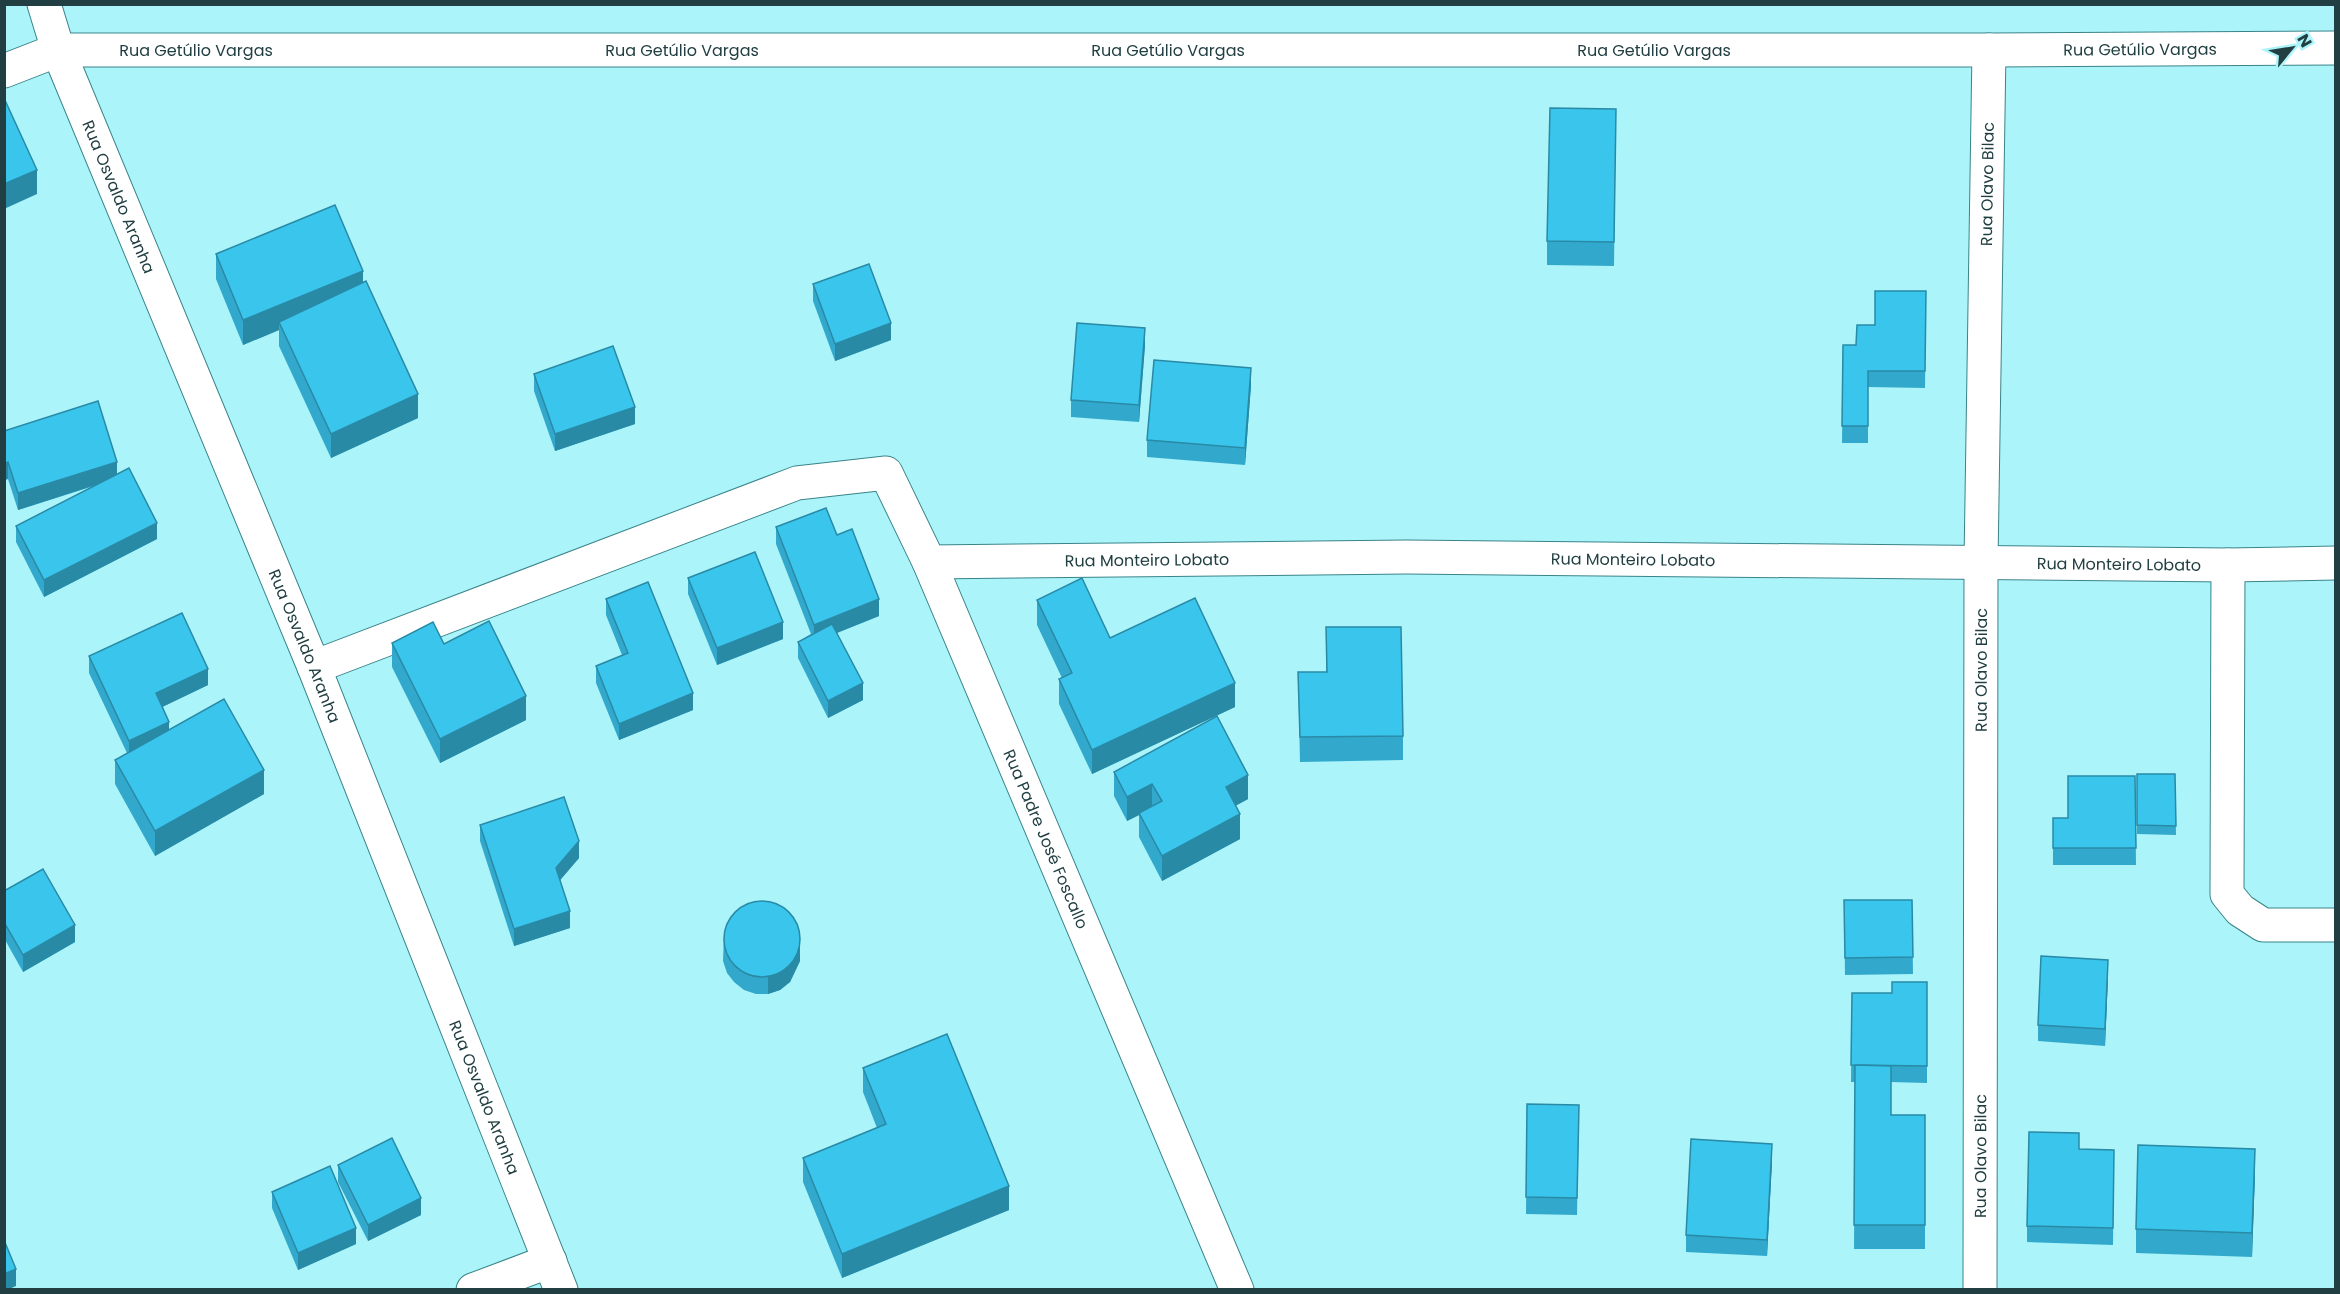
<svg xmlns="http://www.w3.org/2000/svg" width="2340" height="1294" font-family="Poppins,sans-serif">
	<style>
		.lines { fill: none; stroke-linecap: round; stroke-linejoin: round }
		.minor-casing { stroke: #3a8489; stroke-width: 35 }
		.minor { stroke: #fff; stroke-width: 33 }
		.wall { fill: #32a9cc }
		.shaded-wall { fill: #298aa6 }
		.building { fill: #3ac5ed; stroke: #298aa6; stroke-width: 1.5 }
		.labels { text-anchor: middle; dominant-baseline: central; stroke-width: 4.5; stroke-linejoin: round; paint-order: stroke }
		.street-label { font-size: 16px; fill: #213f42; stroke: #aaf4fa }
	</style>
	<rect width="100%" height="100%" fill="#aaf4fa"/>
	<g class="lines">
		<defs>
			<g id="minor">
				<path id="s1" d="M 44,4 L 58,50 L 314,667 L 561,1290"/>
				<path id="s2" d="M 4,71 L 58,50 L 1989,50 L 2336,48"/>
				<path id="s3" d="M 929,562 L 1407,557 L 2228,565 L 2336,563"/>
				<path d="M 2228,565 L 2227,894 L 2240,910 L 2263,925 L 2336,925"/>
				<path id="s4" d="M 314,667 L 797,483 L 886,473 L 929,562 L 1237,1290"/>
				<path d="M 473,1290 L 550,1261"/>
				<path id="s5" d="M 1980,1290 L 1981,562 L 1989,50"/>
			</g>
		</defs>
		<!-- minor casing -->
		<use href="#minor" class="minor-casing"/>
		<!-- minor -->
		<use href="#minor" class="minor"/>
	</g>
	<!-- wall -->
	<g class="wall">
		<path d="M 1616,109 L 1614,266 L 1547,265 L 1547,241 Z"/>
		<path d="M 216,254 L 363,283 L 418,418 L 331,458 L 279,346 L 279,330 L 243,345 L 216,279 Z"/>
		<path d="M 813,284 L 891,340 L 835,361 L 813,301 Z"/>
		<path d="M 1926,291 L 1925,388 L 1868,387 L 1868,443 L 1842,443 L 1843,345 L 1856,345 L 1875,325 Z"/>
		<path d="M 1145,345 L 1139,422 L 1071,417 L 1071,400 Z"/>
		<path d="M 534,374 L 635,424 L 555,451 L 534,391 Z"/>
		<path d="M 1251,385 L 1245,465 L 1147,457 L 1147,440 Z"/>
		<path d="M 4,431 L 117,475 L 157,539 L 44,597 L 16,542 L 16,526 L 97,485 L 18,510 L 8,479 L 4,480 Z"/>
		<path d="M 776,527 L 837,535 L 879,616 L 837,633 L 863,700 L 828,718 L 798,658 L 798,642 L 811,634 L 776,544 Z"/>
		<path d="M 688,578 L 783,639 L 717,665 L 688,594 Z"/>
		<path d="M 606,599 L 693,710 L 619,740 L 596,683 L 596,666 L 622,655 L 606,615 Z"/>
		<path d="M 1037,600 L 1110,638 L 1235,707 L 1092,774 L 1059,704 L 1059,679 L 1062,678 L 1037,625 Z"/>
		<path d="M 1326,627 L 1403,736 L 1403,760 L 1300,762 L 1298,672 L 1326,672 Z"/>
		<path d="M 392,643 L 526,720 L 440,763 L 392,667 Z"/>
		<path d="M 89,656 L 208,685 L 162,707 L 169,729 L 264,794 L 155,856 L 115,784 L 115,760 L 127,753 L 89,673 Z"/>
		<path d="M 1114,772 L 1248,799 L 1235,806 L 1240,839 L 1162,881 L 1139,837 L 1139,815 L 1127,821 L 1114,796 Z"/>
		<path d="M 2137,774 L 2175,774 L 2176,835 L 2137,834 Z"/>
		<path d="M 2135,776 L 2136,865 L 2053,865 L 2053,818 L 2068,818 Z"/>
		<path d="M 480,825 L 579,858 L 560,880 L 570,928 L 514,946 L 480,841 Z"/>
		<path d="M 4,891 L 75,942 L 23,972 L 4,938 Z"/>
		<path d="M 1844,900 L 1912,900 L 1913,974 L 1845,975 Z"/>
		<path d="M 724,932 L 800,961 L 790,982 L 780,990 L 768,994 L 756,994 L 744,990 L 734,982 L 727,973 L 723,961 Z"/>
		<path d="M 2108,976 L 2105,1046 L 2038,1041 L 2038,1025 Z"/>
		<path d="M 1927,982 L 1927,1083 L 1891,1082 L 1891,1115 L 1925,1115 L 1925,1249 L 1854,1249 L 1855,1082 L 1851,1082 L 1852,993 L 1892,993 Z"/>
		<path d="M 863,1068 L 1009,1210 L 842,1278 L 803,1182 L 803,1158 L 877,1128 L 863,1092 Z"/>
		<path d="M 1527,1104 L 1579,1105 L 1577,1215 L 1526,1214 Z"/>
		<path d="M 2079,1149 L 2114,1150 L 2113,1245 L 2027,1242 L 2027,1226 Z"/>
		<path d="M 1772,1161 L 1767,1256 L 1686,1252 L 1686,1235 Z"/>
		<path d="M 338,1165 L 421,1215 L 368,1241 L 338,1182 Z"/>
		<path d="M 2255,1173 L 2252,1257 L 2136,1253 L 2136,1229 Z"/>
		<path d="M 272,1192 L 356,1244 L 298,1270 L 272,1208 Z"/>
	</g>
	<!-- shaded-wall -->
	<g class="shaded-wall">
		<path d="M 37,170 L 37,194 L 4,209 L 4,184 Z"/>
		<path d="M 363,271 L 363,295 L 279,322 L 279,330 L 243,345 L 243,320 Z"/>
		<path d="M 891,323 L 891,340 L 835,361 L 835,344 Z"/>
		<path d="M 1145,328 L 1145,345 L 1139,422 L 1139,405 Z"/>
		<path d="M 1251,368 L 1251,385 L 1245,465 L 1245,448 Z"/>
		<path d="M 418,394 L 418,418 L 331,458 L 331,434 Z"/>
		<path d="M 635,407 L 635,424 L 555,451 L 555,434 Z"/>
		<path d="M 8,462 L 8,479 L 4,480 L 4,464 Z"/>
		<path d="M 117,462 L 117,478 L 18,510 L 18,493 Z"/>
		<path d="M 157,523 L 157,539 L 44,597 L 44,580 Z"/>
		<path d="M 879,599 L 879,616 L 814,642 L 814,625 Z"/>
		<path d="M 783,622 L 783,639 L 717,665 L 717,648 Z"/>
		<path d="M 208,669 L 208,685 L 156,710 L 156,693 Z"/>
		<path d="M 863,683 L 863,700 L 828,718 L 828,701 Z"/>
		<path d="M 1235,683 L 1235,707 L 1092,774 L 1092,750 Z"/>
		<path d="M 693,693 L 693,710 L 619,740 L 619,724 Z"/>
		<path d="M 526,696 L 526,720 L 440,763 L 440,739 Z"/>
		<path d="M 169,722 L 169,738 L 129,757 L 129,741 Z"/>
		<path d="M 264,770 L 264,794 L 155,856 L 155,831 Z"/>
		<path d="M 1248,775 L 1248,799 L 1226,811 L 1226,787 Z"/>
		<path d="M 1152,784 L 1152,808 L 1139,813 L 1139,815 L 1127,821 L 1127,797 Z"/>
		<path d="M 1240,814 L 1240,839 L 1162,881 L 1162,856 Z"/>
		<path d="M 579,841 L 579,858 L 556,885 L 556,868 Z"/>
		<path d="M 570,911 L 570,928 L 514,946 L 514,929 Z"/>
		<path d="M 75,925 L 75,942 L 23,972 L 23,955 Z"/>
		<path d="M 800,944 L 800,961 L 790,982 L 780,990 L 768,994 L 768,977 Z"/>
		<path d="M 2108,960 L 2108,976 L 2105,1046 L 2105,1029 Z"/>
		<path d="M 1772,1144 L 1772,1161 L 1767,1256 L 1767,1240 Z"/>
		<path d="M 2255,1149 L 2255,1173 L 2252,1257 L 2252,1233 Z"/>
		<path d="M 1009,1186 L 1009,1210 L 842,1278 L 842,1254 Z"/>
		<path d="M 421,1198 L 421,1215 L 368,1241 L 368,1225 Z"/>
		<path d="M 356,1228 L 356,1244 L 298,1270 L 298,1253 Z"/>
		<path d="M 16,1269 L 16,1286 L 7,1290 L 4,1290 L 4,1274 Z"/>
	</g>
	<!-- building -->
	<g class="building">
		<path d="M 4,98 L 37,170 L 4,184 Z"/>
		<path d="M 1550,108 L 1616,109 L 1614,242 L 1547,241 Z"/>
		<path d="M 335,205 L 363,271 L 243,320 L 216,254 Z"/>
		<path d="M 869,264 L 891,323 L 835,344 L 813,284 Z"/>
		<path d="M 366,281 L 418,394 L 331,434 L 279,322 Z"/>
		<path d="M 1875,291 L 1926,291 L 1925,371 L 1868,371 L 1868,426 L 1842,426 L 1843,345 L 1856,345 L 1857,325 L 1875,325 Z"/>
		<path d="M 1077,323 L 1145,328 L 1139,405 L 1071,400 Z"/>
		<path d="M 613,346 L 635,407 L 555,434 L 534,374 Z"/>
		<path d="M 1154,360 L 1251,368 L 1245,448 L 1147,440 Z"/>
		<path d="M 98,401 L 117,462 L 18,493 L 8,462 L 4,464 L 4,431 Z"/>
		<path d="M 129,468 L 157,523 L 44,580 L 16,526 Z"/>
		<path d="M 826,508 L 837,535 L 852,529 L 879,599 L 814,625 L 776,527 Z"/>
		<path d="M 755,552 L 783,622 L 717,648 L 688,578 Z"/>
		<path d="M 1082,578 L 1110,638 L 1195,598 L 1235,683 L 1092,750 L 1059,679 L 1072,673 L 1037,600 Z"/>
		<path d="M 648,582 L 693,693 L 619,724 L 596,666 L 628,653 L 606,599 Z"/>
		<path d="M 182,613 L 208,669 L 156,693 L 169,722 L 129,741 L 89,656 Z"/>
		<path d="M 489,621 L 526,696 L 440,739 L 392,643 L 433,622 L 444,644 Z"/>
		<path d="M 832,624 L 863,683 L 828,701 L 798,642 Z"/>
		<path d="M 1326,627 L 1401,627 L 1403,736 L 1300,737 L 1298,672 L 1327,672 Z"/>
		<path d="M 224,699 L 264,770 L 155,831 L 115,760 Z"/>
		<path d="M 1217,716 L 1248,775 L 1226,787 L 1240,814 L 1162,856 L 1139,813 L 1162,801 L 1152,784 L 1127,797 L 1114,772 Z"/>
		<path d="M 2137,774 L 2175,774 L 2176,826 L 2137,825 Z"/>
		<path d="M 2068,776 L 2135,776 L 2136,848 L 2053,848 L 2053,818 L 2068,818 Z"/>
		<path d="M 564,797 L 579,841 L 556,868 L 570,911 L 514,929 L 480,825 Z"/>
		<path d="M 43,869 L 75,925 L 23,955 L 4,922 L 4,891 Z"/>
		<path d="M 1844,900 L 1912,900 L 1913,957 L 1845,958 Z"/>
		<circle cx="762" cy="939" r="38"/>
		<path d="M 2041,956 L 2108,960 L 2105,1029 L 2038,1025 Z"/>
		<path d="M 1892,982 L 1927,982 L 1927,1066 L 1851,1065 L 1852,993 L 1892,993 Z"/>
		<path d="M 947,1034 L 1009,1186 L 842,1254 L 803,1158 L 886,1124 L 863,1068 Z"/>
		<path d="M 1855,1065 L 1891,1066 L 1891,1115 L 1925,1115 L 1925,1225 L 1854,1225 Z"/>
		<path d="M 1527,1104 L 1579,1105 L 1577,1198 L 1526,1197 Z"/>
		<path d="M 2029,1132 L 2079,1133 L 2079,1149 L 2114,1150 L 2113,1228 L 2027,1226 Z"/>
		<path d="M 392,1138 L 421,1198 L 368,1225 L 338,1165 Z"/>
		<path d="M 1691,1139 L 1772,1144 L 1767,1240 L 1686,1235 Z"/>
		<path d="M 2138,1145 L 2255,1149 L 2252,1233 L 2136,1229 Z"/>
		<path d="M 330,1166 L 356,1228 L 298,1253 L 272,1192 Z"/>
		<path d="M 4,1240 L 16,1269 L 4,1274 Z"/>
	</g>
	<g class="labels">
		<!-- street labels -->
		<g class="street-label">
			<text stroke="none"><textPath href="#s2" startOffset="2140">Rua Getúlio Vargas</textPath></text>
			<text stroke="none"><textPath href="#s2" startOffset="196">Rua Getúlio Vargas</textPath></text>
			<text stroke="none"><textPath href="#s2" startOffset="682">Rua Getúlio Vargas</textPath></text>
			<text stroke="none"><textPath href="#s2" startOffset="1168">Rua Getúlio Vargas</textPath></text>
			<text stroke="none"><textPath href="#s2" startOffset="1654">Rua Getúlio Vargas</textPath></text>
			<text stroke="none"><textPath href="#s5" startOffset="1106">Rua Olavo Bilac</textPath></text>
			<text stroke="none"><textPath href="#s1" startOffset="207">Rua Osvaldo Aranha</textPath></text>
			<text stroke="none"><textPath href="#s3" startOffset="704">Rua Monteiro Lobato</textPath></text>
			<text stroke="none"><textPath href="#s3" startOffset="218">Rua Monteiro Lobato</textPath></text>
			<text stroke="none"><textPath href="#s3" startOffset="1190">Rua Monteiro Lobato</textPath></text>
			<text stroke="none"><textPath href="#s1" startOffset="693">Rua Osvaldo Aranha</textPath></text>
			<text stroke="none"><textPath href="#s5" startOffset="620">Rua Olavo Bilac</textPath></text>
			<text stroke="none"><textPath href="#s4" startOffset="1006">Rua Padre José Foscallo</textPath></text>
			<text stroke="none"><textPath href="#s1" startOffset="1179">Rua Osvaldo Aranha</textPath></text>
			<text stroke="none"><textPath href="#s5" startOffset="134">Rua Olavo Bilac</textPath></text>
		</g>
	</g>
	<!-- border -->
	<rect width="2340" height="1294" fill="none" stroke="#213f42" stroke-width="12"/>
	<!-- north arrow -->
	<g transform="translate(2292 48) rotate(60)" stroke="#aaf4fa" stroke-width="4.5" paint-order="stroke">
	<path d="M0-4.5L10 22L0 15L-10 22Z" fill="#213f42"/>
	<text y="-9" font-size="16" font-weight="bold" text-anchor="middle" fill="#213f42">N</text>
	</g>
</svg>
